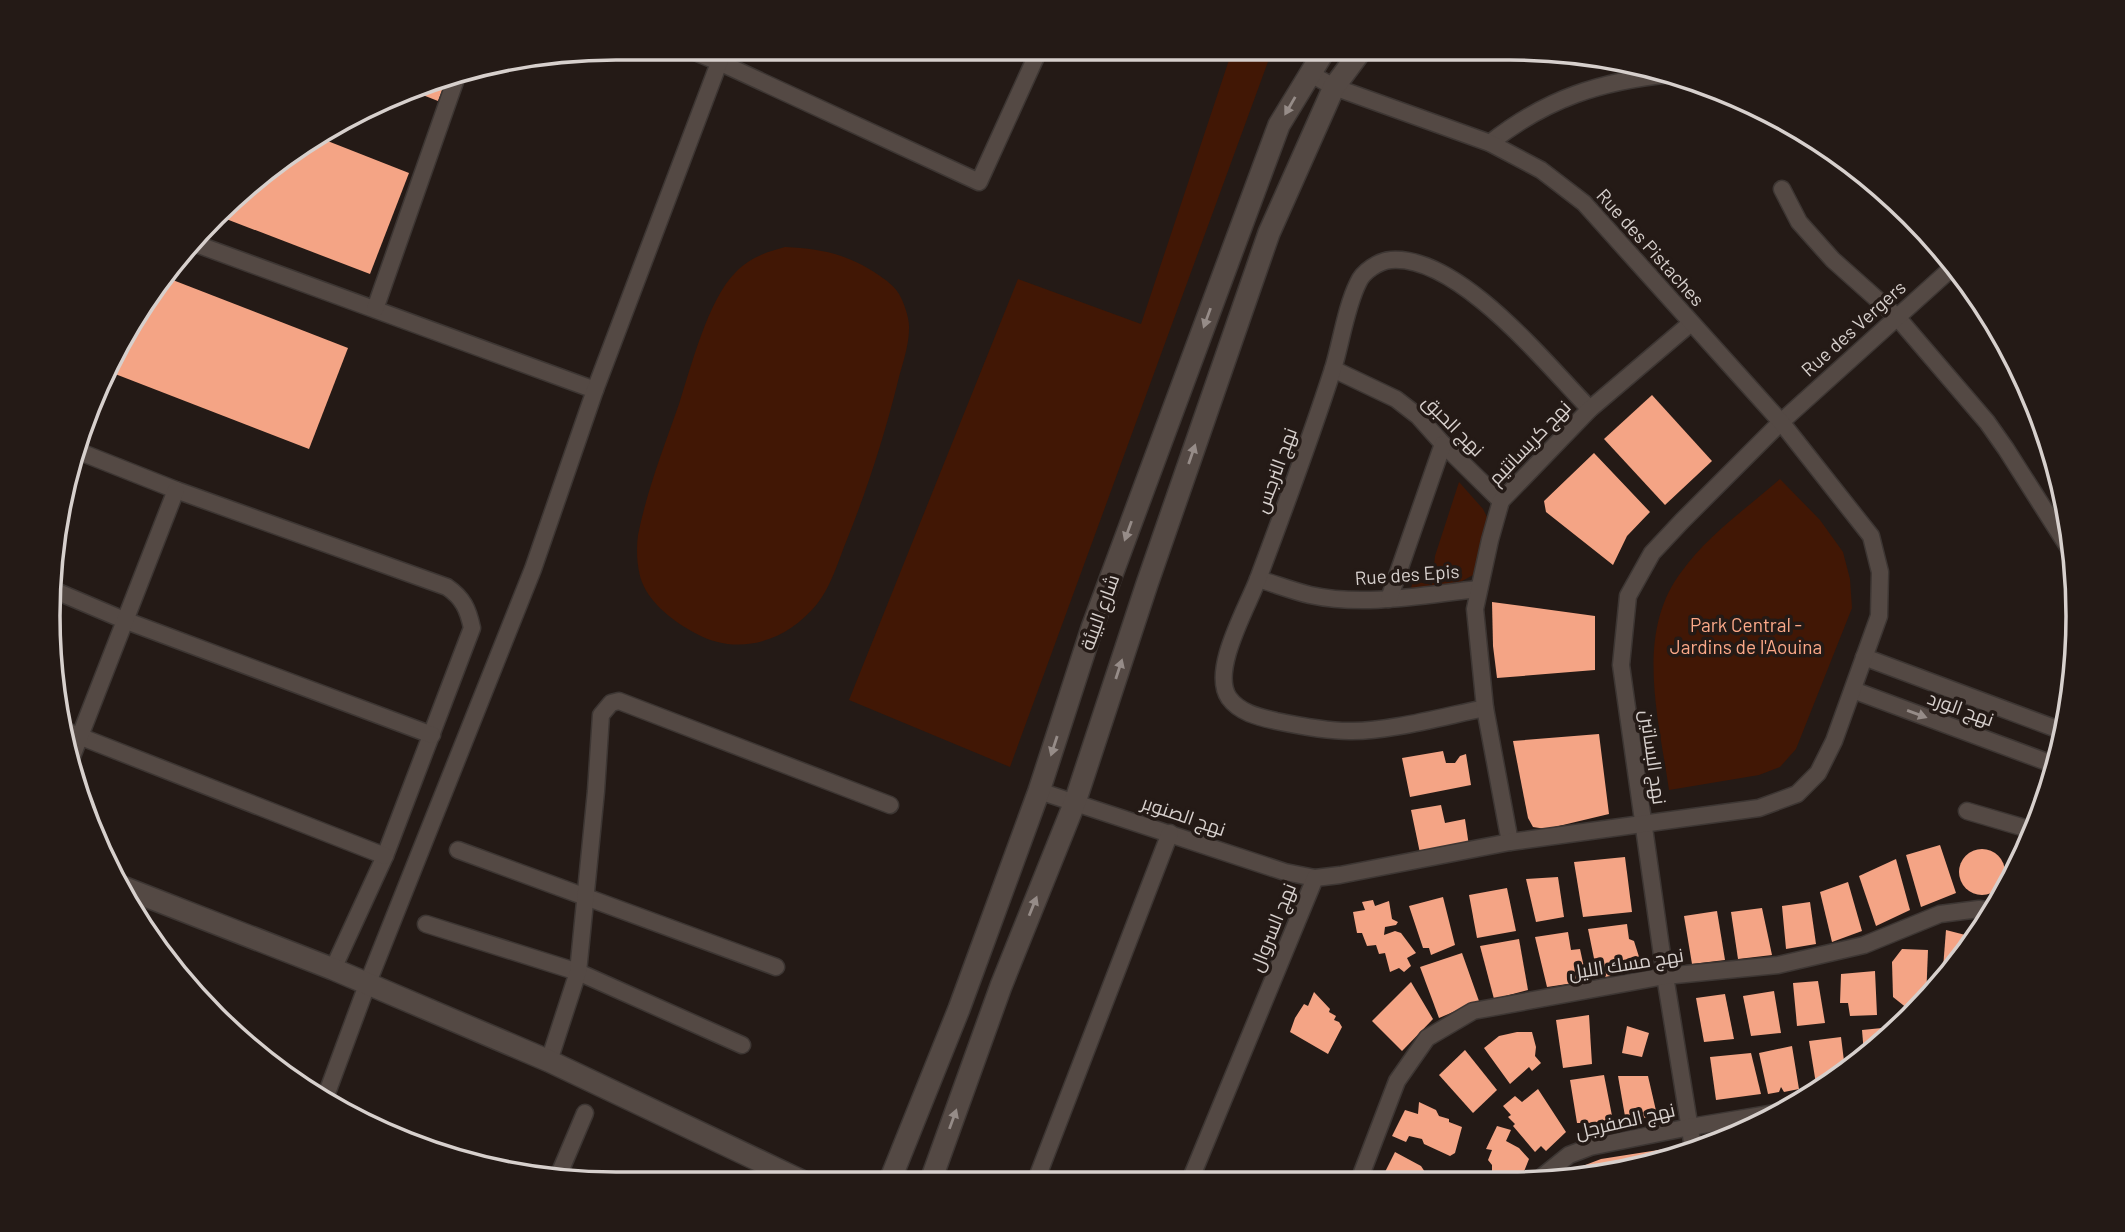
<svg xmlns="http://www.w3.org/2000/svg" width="2125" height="1232" font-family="Barlow,Cairo,sans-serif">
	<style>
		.green { fill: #411705 }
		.building { fill: #f4a485 }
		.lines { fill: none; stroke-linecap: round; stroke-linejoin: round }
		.street-casing { stroke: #3d3633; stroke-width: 19 }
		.secondary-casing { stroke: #3d3633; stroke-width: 24 }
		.street { stroke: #544944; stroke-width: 16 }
		.secondary { stroke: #544944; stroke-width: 21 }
		.oneway { fill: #968c88 }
		.labels { text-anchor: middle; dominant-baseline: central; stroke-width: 7; stroke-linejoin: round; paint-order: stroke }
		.street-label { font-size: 19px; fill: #d7d0cd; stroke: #241a16 }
		.park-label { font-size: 19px; fill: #fca989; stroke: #241a16 }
		.rim { fill: none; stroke: #d7d0cd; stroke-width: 3.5 }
	</style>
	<rect width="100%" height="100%" fill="#241a16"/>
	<!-- green -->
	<g class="green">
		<path d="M 1233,48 L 1273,48 L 1010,767 L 849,700 L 1018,279 L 1141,324 Z"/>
		<path d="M 785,247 C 823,249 848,254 880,276 C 886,280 895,287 899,294 C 904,302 910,320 909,329 C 909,346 902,365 898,381 C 884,438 866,493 844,547 C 837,566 829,589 817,604 C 786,642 738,657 695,633 C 676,623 650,604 642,582 C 637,569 636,550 638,535 C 647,490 664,447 679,404 C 691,367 708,300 735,273 C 749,258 766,252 785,247 Z"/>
		<path d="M 1780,479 L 1820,520 L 1843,552 L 1850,579 L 1852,608 L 1796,749 L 1780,767 L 1759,775 L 1669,790 C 1659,719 1634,633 1682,571 C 1708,535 1747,508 1780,479 Z"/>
		<path d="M 1459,482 L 1483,509 L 1489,521 L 1473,575 C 1453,587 1435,592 1411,588 L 1413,581 L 1432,585 L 1435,556 Z"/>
	</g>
	<!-- building -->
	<g class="building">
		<path d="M 448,75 L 438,101 L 410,90 L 434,77 Z"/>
		<path d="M 320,138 L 409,173 L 370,274 L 221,217 L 270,165 Z"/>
		<path d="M 165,277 L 348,348 L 309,449 L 110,372 L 143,300 Z"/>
		<path d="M 1652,395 L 1712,461 L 1665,505 L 1604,439 Z"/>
		<path d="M 1594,453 L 1650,512 L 1627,536 L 1613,565 L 1546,512 L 1544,501 Z"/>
		<path d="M 1492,602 L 1595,616 L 1595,670 L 1497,678 L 1493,646 Z"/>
		<path d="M 1599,734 L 1609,814 L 1546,829 L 1533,827 L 1528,818 L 1513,741 Z"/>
		<path d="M 1443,751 L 1446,763 L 1455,763 L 1460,756 L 1466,754 L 1471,785 L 1410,797 L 1402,758 Z"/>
		<path d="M 1441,805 L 1445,823 L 1465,819 L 1469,846 L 1420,853 L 1411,810 Z"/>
		<path d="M 1940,845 L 1956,893 L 1921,907 L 1906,855 Z"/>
		<path d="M 2019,846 L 2026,849 L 2008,882 L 2007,882 Z"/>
		<circle cx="1982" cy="872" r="23"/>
		<path d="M 1625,857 L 1632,912 L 1583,917 L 1574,862 Z"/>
		<path d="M 1896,859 L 1910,910 L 1876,926 L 1859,876 Z"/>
		<path d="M 1558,877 L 1564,917 L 1536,922 L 1526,879 Z"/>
		<path d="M 1848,882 L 1862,931 L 1832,942 L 1820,892 Z"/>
		<path d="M 1507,888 L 1516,931 L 1477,938 L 1469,895 Z"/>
		<path d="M 1443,897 L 1455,945 L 1431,955 L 1429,948 L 1423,948 L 1409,906 Z"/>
		<path d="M 1373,900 L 1375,906 L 1389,901 L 1392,919 L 1398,922 L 1396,925 L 1385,927 L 1384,935 L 1395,931 L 1401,933 L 1416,953 L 1407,958 L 1411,966 L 1404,972 L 1399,968 L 1390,972 L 1385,953 L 1379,954 L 1376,945 L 1367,946 L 1362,933 L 1357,933 L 1353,912 L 1365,910 L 1362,902 Z"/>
		<path d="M 1810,902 L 1816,944 L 1786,949 L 1782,906 Z"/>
		<path d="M 1762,908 L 1772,955 L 1738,959 L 1731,912 Z"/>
		<path d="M 1717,911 L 1725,960 L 1692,964 L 1684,916 Z"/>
		<path d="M 1627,924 L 1629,939 L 1634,941 L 1640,960 L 1630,962 L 1630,973 L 1598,978 L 1588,929 Z"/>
		<path d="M 1946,930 L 1977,938 L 1942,981 Z"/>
		<path d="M 1568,932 L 1571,950 L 1580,949 L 1587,981 L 1547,987 L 1535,937 Z"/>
		<path d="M 1519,939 L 1528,990 L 1494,999 L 1480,946 Z"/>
		<path d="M 1902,949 L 1928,950 L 1926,1000 L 1917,1010 L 1908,1009 L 1893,997 L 1892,962 Z"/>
		<path d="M 1462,953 L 1479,1001 L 1439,1018 L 1420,967 Z"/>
		<path d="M 1875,971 L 1877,1015 L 1850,1016 L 1848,1003 L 1840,1003 L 1841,974 Z"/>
		<path d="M 1818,981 L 1825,1023 L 1797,1026 L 1793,983 Z"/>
		<path d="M 1411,982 L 1433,1019 L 1402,1051 L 1372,1021 Z"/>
		<path d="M 1774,991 L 1781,1033 L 1751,1036 L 1743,996 Z"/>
		<path d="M 1314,992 L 1330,1009 L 1329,1012 L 1336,1016 L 1334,1020 L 1339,1022 L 1342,1027 L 1328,1054 L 1290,1032 L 1295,1018 L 1304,1004 L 1308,1006 Z"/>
		<path d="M 1725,994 L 1734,1039 L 1704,1042 L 1696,998 Z"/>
		<path d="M 1589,1015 L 1592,1064 L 1563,1068 L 1556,1020 Z"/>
		<path d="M 1627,1026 L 1649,1033 L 1642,1057 L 1622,1053 Z"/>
		<path d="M 1902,1026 L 1865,1054 L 1864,1054 L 1862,1030 Z"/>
		<path d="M 1517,1032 L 1532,1032 L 1536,1047 L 1535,1056 L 1541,1063 L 1532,1071 L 1529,1067 L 1510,1084 L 1484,1048 L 1499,1036 Z"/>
		<path d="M 1841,1037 L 1845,1069 L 1817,1090 L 1809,1041 Z"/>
		<path d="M 1792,1046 L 1799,1089 L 1784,1092 L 1781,1087 L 1779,1092 L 1768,1094 L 1759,1053 Z"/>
		<path d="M 1465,1050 L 1497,1090 L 1473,1113 L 1439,1075 Z"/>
		<path d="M 1751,1053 L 1761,1094 L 1716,1100 L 1710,1057 Z"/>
		<path d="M 1604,1075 L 1614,1126 L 1595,1130 L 1593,1123 L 1577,1123 L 1570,1080 Z"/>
		<path d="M 1618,1076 L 1648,1076 L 1657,1115 L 1626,1122 Z"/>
		<path d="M 1538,1089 L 1566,1132 L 1546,1151 L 1541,1146 L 1535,1152 L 1513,1126 L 1515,1124 L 1508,1117 L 1511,1115 L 1503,1106 L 1515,1096 L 1522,1102 Z"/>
		<path d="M 1419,1102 L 1436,1110 L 1439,1116 L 1449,1119 L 1449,1122 L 1462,1127 L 1455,1153 L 1450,1156 L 1424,1144 L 1422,1139 L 1409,1136 L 1406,1142 L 1392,1136 L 1405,1110 L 1418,1114 Z"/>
		<path d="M 1497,1126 L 1511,1130 L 1506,1141 L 1519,1148 L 1529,1159 L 1523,1174 L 1519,1173 L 1516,1179 L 1500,1172 L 1492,1173 L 1492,1165 L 1488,1160 L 1492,1150 L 1486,1149 Z"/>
		<path d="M 1671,1148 L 1682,1157 L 1565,1180 L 1580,1167 L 1601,1159 Z"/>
		<path d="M 1395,1152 L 1421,1166 L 1425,1172 L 1452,1183 L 1385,1183 L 1384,1174 Z"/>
	</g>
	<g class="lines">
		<defs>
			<g id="street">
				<path d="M 683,47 L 719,62 L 979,182 L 1040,48"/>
				<path d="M 1490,143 C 1547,98 1601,81 1672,74"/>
				<path d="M 1782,189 L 1799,222 L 1833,260 L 1897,317 L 1987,422 L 2006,449 L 2072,553"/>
				<path d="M 196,244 L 595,390"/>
				<path d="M 375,309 L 458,73"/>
				<path d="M 1333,369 L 1396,399 L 1418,416 L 1443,444 L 1501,501"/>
				<path d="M 75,450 L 176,490 L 447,587 C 463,598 468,609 472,628 L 385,856 L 333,969"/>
				<path d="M 1258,579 C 1275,584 1293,591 1310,595 C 1365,607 1423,595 1478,589"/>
				<path d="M 51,589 L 124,620 L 432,735"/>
				<path d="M 1389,599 L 1443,444"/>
				<path d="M 1864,657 L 2065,732"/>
				<path d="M 1853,690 L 2055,765"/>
				<path d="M 1485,708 C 1445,716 1388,732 1349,731 C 1325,731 1300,726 1276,721 C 1259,717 1240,713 1229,698 C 1210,671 1247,608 1258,579 C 1284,510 1310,440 1333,369 C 1341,343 1346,307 1358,283 C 1363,271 1379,261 1391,260 C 1459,255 1546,364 1590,409"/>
				<path d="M 66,731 L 385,856"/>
				<path d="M 71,759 L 176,490"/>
				<path d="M 1039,791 L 1285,872 L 1315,878"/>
				<path d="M 1967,811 L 2035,831"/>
				<path d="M 1510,842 L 1485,708 L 1475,609 L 1490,540 L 1501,501 L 1590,409 L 1691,323"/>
				<path d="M 458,850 L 776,967"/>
				<path d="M 426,924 L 578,972 L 742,1045"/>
				<path d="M 549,1061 L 578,972 L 596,791 L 601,715 L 611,703 L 619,701 L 890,805"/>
				<path d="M 324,1101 L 367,985 L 533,569 L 595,390 L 725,47"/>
				<path d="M 1694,1154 L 1665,976 L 1621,665 L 1628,596 L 1652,553 L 1682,521 L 1781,422 L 1954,266"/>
				<path d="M 557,1179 L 585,1113"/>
				<path d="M 1035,1183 L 1170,833"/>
				<path d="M 1189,1183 L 1315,878 L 1340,875 L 1510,842 L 1759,808 L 1797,794 L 1818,773 L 1834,741 L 1879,616 L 1880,572 L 1871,536 L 1781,422 L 1584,203 L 1541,170 L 1490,143 L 1334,87 L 1309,73"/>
				<path d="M 1358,1183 L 1397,1081 L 1427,1038 L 1473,1011 L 1665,976 L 1778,965 L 1864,945 L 1940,914 L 1979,909 L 1993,911"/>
				<path d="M 1541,1183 L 1543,1176 L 1569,1155 L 1590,1147 L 1690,1127 L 1787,1111"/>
			</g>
			<g id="secondary">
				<path d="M 125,888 L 333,969 L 549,1061 L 806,1183"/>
				<path d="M 889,1183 L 959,1009 L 1039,791 L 1092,628 L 1279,125 L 1326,48"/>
				<path d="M 930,1183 L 1001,986 L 1075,802 L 1147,584 L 1269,233 L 1334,87 L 1363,48"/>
			</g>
		</defs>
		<!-- street casing -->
		<use href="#street" class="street-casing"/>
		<!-- secondary casing -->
		<use href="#secondary" class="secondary-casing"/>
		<!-- street -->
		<use href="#street" class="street"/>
		<!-- secondary -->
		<use href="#secondary" class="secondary"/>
	</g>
	<!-- one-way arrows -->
	<defs><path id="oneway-solid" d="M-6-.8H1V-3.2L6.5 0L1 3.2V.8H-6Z" transform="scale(1.75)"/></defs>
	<g class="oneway">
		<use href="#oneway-solid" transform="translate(1290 106) rotate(120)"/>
		<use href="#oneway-solid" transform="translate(1207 318) rotate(110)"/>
		<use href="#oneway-solid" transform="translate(1192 454) rotate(-71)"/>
		<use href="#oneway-solid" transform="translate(1128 531) rotate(110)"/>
		<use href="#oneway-solid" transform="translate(1119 669) rotate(-72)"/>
		<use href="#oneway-solid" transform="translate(1917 714) rotate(20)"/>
		<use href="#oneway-solid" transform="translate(1054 746) rotate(108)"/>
		<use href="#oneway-solid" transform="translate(1033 906) rotate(-68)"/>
		<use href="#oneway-solid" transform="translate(953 1119) rotate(-70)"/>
	</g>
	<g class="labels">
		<!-- street labels -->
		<g class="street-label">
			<text transform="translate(1651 247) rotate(48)">Rue des Pistaches</text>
			<text transform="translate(1853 328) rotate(-42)">Rue des Vergers</text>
			<text transform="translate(1454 425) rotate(45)">نهج الحبق</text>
			<text transform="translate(1529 442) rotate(-46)">نهج كريسانتيم</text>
			<text transform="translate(1275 470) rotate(-70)">نهج النرجس</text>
			<text transform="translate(1407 574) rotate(-4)">Rue des Epis</text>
			<text transform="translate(1099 612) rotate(-70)">شارع البيئة</text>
			<text transform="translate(1961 708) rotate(20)">نهج الورد</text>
			<text transform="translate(1654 757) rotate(82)">نهج البساتين</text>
			<text transform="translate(1184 815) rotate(19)">نهج الصنوبر</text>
			<text transform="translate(1272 927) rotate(-68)">نهج السروال</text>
			<text transform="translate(1626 963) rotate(-9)">نهج مسك الليل</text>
			<text transform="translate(1625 1120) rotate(-13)">نهج الصفرجل</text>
		</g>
		<!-- park labels -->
		<g class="park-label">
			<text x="1746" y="624">Park Central -<tspan x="1746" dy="22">Jardins de l'Aouina</tspan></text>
		</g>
	</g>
	<!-- crop -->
	<path d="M0 0H2125V1232H0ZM616 60H1510A556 556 0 0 1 2066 616V616A556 556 0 0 1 1510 1172H616A556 556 0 0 1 60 616V616A556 556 0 0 1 616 60Z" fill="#241a16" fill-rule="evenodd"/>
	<path class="rim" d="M616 60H1510A556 556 0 0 1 2066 616V616A556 556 0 0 1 1510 1172H616A556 556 0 0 1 60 616V616A556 556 0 0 1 616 60Z"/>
</svg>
